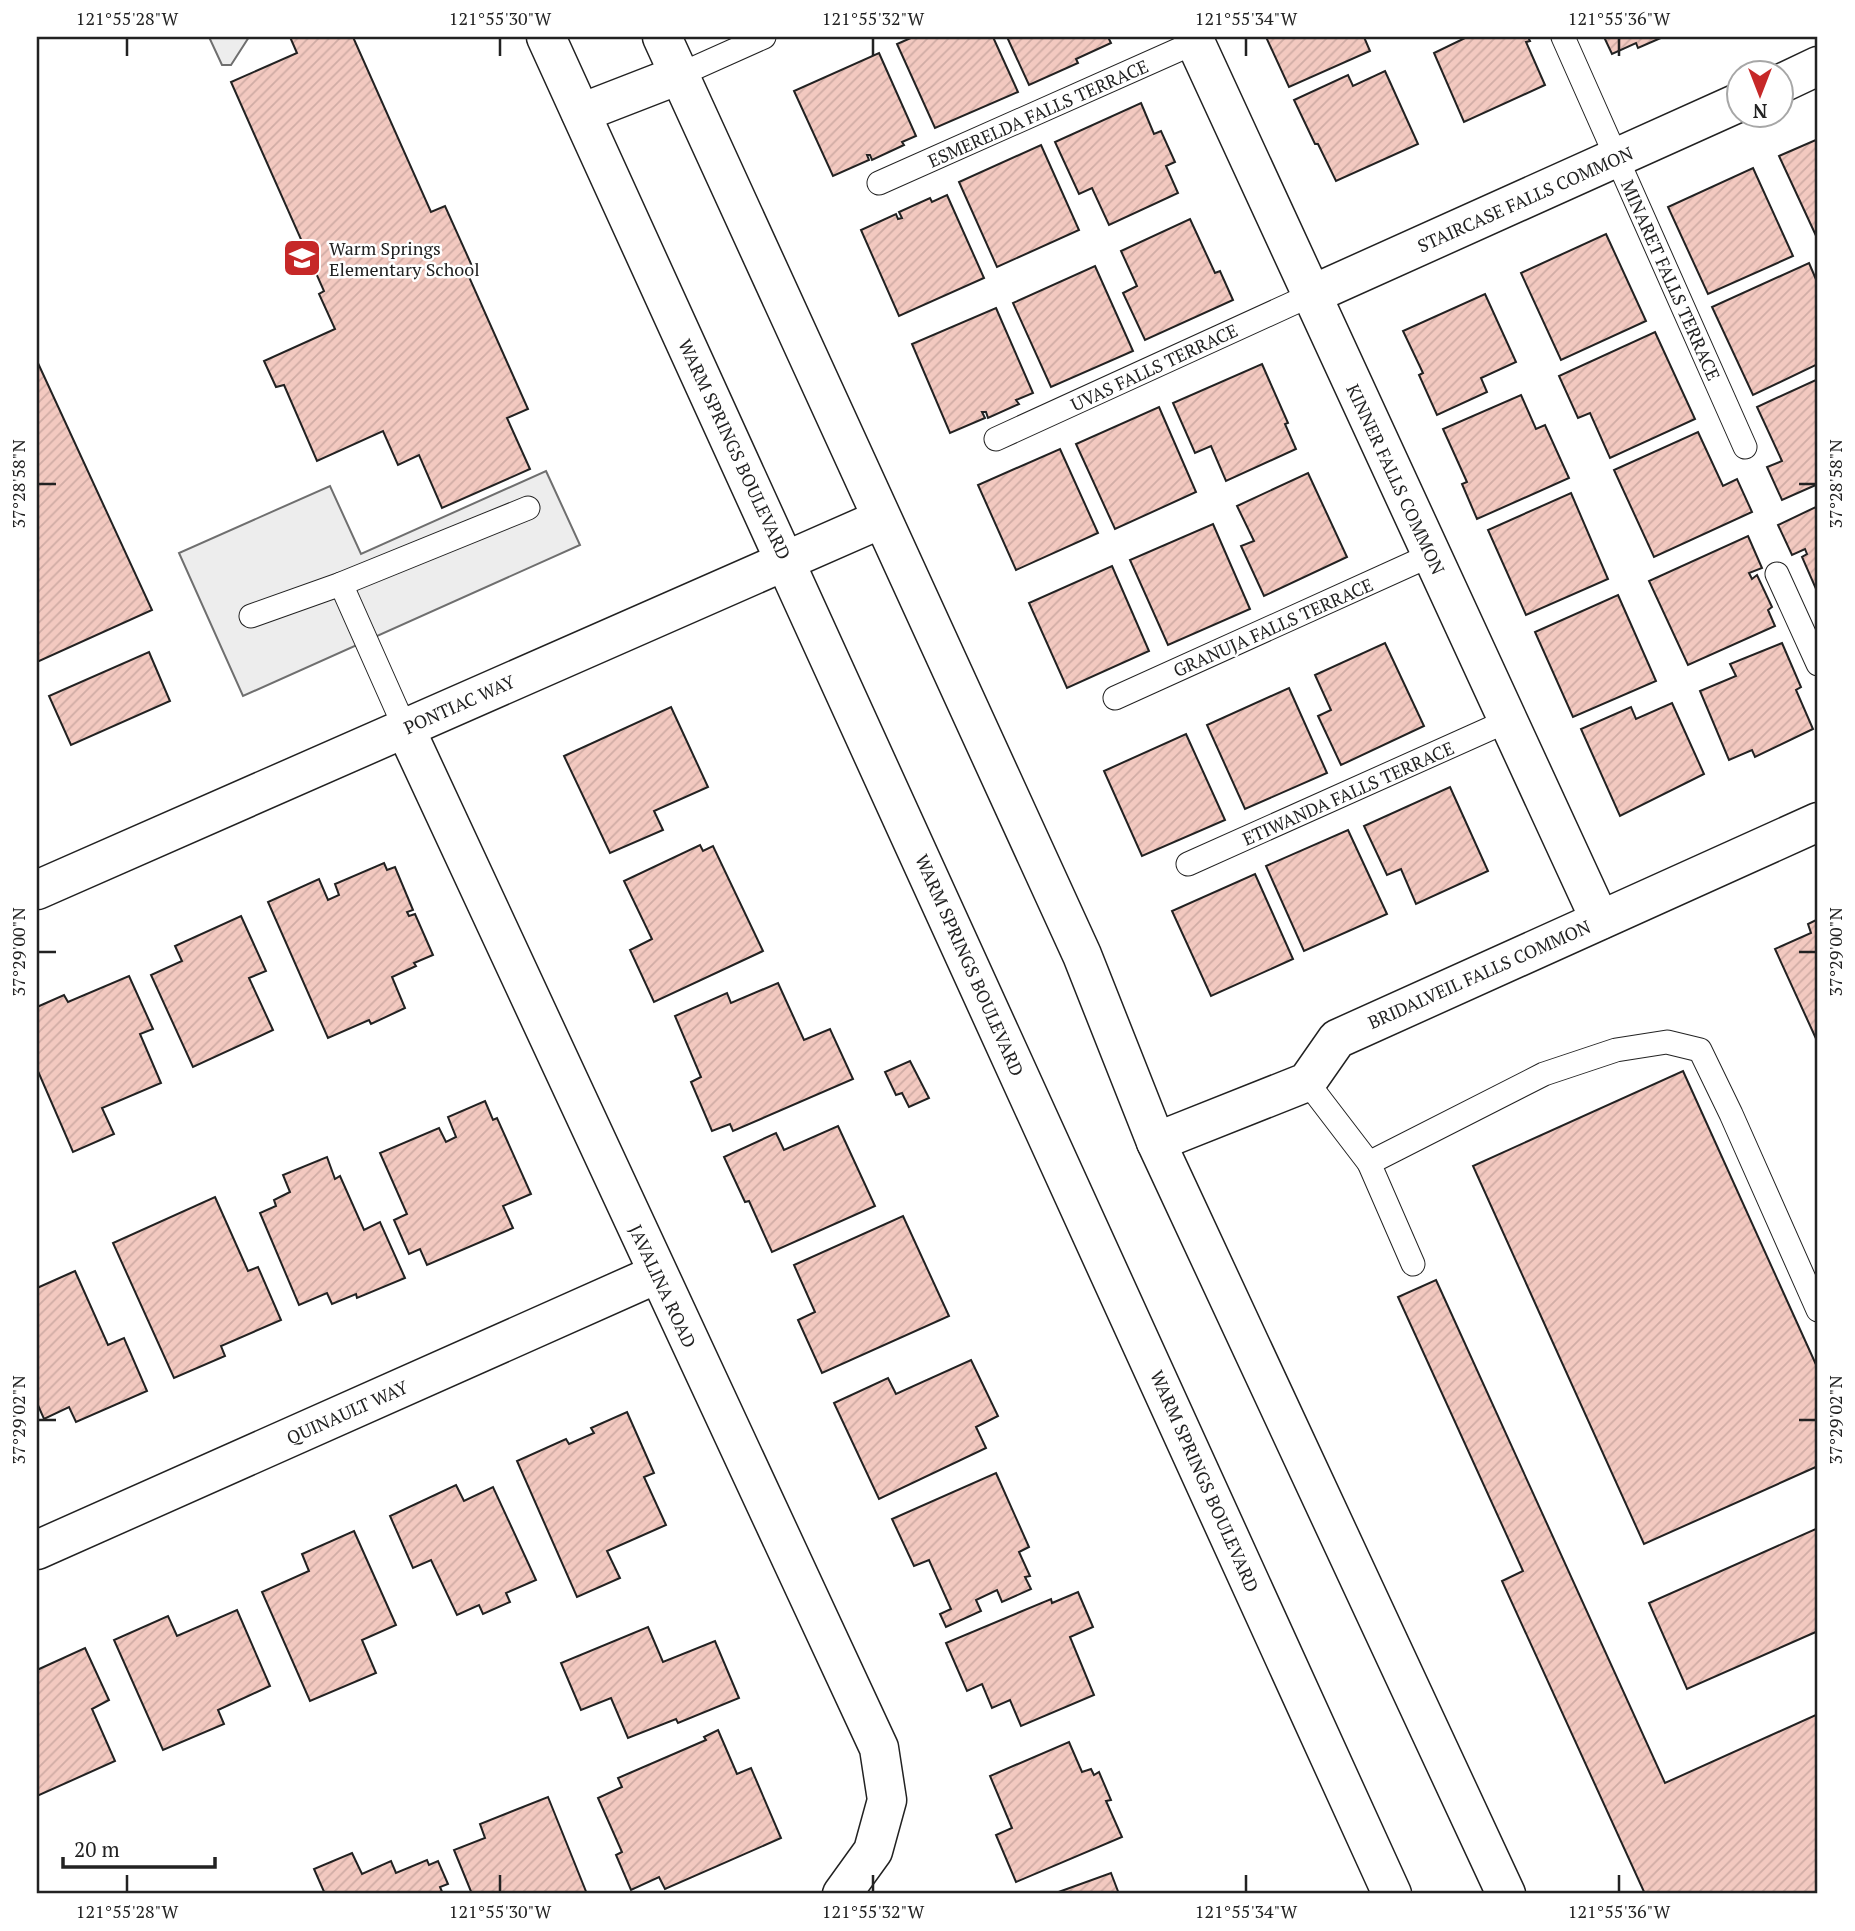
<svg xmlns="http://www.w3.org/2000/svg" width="1855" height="1931" font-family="'PT Serif',serif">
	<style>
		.parking { fill: #ededed; stroke: #6f6f6f; stroke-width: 2 }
		.building { fill: url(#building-hatch); stroke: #222; stroke-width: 2 }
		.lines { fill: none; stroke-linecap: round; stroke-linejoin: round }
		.lane-casing { stroke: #222; stroke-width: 25 }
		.street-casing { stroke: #222; stroke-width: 41 }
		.primary-casing { stroke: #222; stroke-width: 41 }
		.lane { stroke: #fff; stroke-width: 23 }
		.street { stroke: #fff; stroke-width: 38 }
		.primary { stroke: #fff; stroke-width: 38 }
		.ticks { fill: none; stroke: #222; stroke-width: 2.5 }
		.labels { text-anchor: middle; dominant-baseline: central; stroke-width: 5; stroke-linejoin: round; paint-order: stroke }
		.street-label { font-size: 18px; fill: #222; stroke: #fff }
		.poi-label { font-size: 18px; fill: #222; stroke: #fff; text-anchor: start }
		.neatline { fill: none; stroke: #222; stroke-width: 2.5 }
		.ticks-label { font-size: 18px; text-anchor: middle; fill: #222 }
	</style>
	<defs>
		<pattern id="building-hatch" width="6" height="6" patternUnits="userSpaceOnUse" patternTransform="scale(1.75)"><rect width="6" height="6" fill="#f3c9c0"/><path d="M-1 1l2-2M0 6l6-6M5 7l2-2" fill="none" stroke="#d0aca5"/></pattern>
	</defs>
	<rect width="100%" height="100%" fill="#fff"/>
	<!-- parking -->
	<g class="parking">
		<path d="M 209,37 L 249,37 L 231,65 L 222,65 Z"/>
		<path d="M 546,471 L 580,545 L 243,696 L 179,553 L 330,486 L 361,554 Z"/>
	</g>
	<!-- building -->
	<g class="building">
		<path d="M 290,37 L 353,37 L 431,212 L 445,206 L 472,266 L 465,268 L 528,409 L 507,418 L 530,469 L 442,508 L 419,455 L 398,465 L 383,431 L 317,461 L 284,385 L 276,387 L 264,361 L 335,329 L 319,294 L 324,291 L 231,82 L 297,53 Z"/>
		<path d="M 913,37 L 993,37 L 1018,92 L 935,128 L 897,44 Z"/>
		<path d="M 1007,37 L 1108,37 L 1111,43 L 1076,59 L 1078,63 L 1029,85 Z"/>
		<path d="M 1266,37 L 1364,37 L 1370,51 L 1289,87 Z"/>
		<path d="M 1467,37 L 1528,37 L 1530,41 L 1526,42 L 1545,85 L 1464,122 L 1434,53 Z"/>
		<path d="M 1604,37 L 1663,37 L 1638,48 L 1636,43 L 1612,54 Z"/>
		<path d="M 879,53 L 916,136 L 902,142 L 904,145 L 872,160 L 870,155 L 867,155 L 869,160 L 833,176 L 794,91 Z"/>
		<path d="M 1385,71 L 1418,144 L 1336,181 L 1318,144 L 1315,144 L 1294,100 L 1348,75 L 1353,86 Z"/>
		<path d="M 1141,103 L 1154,134 L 1161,131 L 1175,162 L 1166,166 L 1178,193 L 1109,225 L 1092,188 L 1079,194 L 1055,142 Z"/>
		<path d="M 1818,139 L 1818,240 L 1779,156 Z"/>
		<path d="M 1041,145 L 1079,230 L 997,267 L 959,182 Z"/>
		<path d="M 1753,168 L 1793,256 L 1708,294 L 1668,207 Z"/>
		<path d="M 947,195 L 984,278 L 899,316 L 861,230 L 896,214 L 898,219 L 902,218 L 899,212 L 930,198 L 932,202 Z"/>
		<path d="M 1190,219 L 1215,273 L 1220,271 L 1233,300 L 1145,340 L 1123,293 L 1137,286 L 1121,251 Z"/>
		<path d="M 1606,234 L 1646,321 L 1561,360 L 1521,273 Z"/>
		<path d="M 1809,263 L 1818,284 L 1816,311 L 1818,364 L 1753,395 L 1712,307 Z"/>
		<path d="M 1095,266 L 1133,351 L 1051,387 L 1013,303 Z"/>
		<path d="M 1485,294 L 1516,362 L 1481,378 L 1487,392 L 1437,415 L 1419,375 L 1423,373 L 1403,331 Z"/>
		<path d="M 996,308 L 1033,393 L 1016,400 L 1019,404 L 988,418 L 986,412 L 982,412 L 985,418 L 950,433 L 912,344 Z"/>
		<path d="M 1655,332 L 1695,419 L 1610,458 L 1590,413 L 1578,418 L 1559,376 Z"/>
		<path d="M 37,361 L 152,610 L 37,662 Z"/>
		<path d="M 1262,364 L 1288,423 L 1285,424 L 1296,449 L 1226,481 L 1211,446 L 1195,453 L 1173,403 Z"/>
		<path d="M 1818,379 L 1818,484 L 1782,500 L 1767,467 L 1782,461 L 1757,407 Z"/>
		<path d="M 1521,395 L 1536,429 L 1545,425 L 1569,478 L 1477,519 L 1462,484 L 1467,482 L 1443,429 Z"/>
		<path d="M 1159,407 L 1196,492 L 1115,529 L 1076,444 Z"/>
		<path d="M 1698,432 L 1723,486 L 1737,479 L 1752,512 L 1654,557 L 1614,470 Z"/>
		<path d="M 1060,449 L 1098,533 L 1016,570 L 978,485 Z"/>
		<path d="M 1308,473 L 1347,557 L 1264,596 L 1241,546 L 1254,541 L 1237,506 Z"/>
		<path d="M 1571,493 L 1608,579 L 1526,615 L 1488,530 Z"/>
		<path d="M 1818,506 L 1818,588 L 1816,589 L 1802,557 L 1807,554 L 1805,549 L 1792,555 L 1778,525 Z"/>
		<path d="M 1213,524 L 1250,609 L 1168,645 L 1130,560 Z"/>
		<path d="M 1748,536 L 1762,568 L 1749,573 L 1752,579 L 1757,575 L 1772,607 L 1768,610 L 1775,626 L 1688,665 L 1649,581 Z"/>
		<path d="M 1112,566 L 1149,651 L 1067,688 L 1029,603 Z"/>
		<path d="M 1618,595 L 1656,681 L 1573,717 L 1535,632 Z"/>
		<path d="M 1385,643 L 1424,726 L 1341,765 L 1318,716 L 1331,710 L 1315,675 Z"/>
		<path d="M 1782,643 L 1801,687 L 1796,690 L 1813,729 L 1755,757 L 1752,750 L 1729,760 L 1700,691 L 1736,676 L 1730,664 Z"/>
		<path d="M 149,652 L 170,701 L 71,745 L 49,696 Z"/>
		<path d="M 1289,688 L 1327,773 L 1245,809 L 1207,725 Z"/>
		<path d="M 1672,703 L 1704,774 L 1620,816 L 1581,729 L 1631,707 L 1636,719 Z"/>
		<path d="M 671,707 L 708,787 L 654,811 L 663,830 L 610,853 L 564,756 Z"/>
		<path d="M 1186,734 L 1225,820 L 1142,856 L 1104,771 Z"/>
		<path d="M 1450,787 L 1488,871 L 1416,904 L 1401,869 L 1387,875 L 1364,826 Z"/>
		<path d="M 1348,830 L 1387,914 L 1304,951 L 1266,866 Z"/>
		<path d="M 700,845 L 703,851 L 713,846 L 763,951 L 654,1002 L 630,950 L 652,939 L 624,881 Z"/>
		<path d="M 384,863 L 387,870 L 395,867 L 413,910 L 407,912 L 409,916 L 415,914 L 433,955 L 414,963 L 416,966 L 392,977 L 405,1008 L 371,1024 L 369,1020 L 328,1038 L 268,902 L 319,879 L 328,900 L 339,895 L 335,884 Z"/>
		<path d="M 1255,874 L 1293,959 L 1211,996 L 1172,911 Z"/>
		<path d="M 241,916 L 266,971 L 249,978 L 273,1030 L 193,1067 L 151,975 L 182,961 L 175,946 Z"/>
		<path d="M 1818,919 L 1818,1043 L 1775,949 L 1811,933 L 1808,924 Z"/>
		<path d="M 129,976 L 153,1029 L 140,1034 L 161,1083 L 102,1108 L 114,1134 L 73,1152 L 37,1069 L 37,1007 L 64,995 L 68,1002 Z"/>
		<path d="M 778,983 L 804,1040 L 830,1029 L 853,1079 L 733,1131 L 730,1124 L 712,1131 L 691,1082 L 701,1077 L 675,1016 L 727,993 L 731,1003 Z"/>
		<path d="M 910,1061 L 929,1098 L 909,1107 L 902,1093 L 896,1095 L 885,1072 Z"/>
		<path d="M 1683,1071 L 1818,1369 L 1818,1466 L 1644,1544 L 1473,1166 Z"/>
		<path d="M 485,1101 L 493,1120 L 497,1118 L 531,1194 L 503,1206 L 513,1228 L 427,1265 L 420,1249 L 409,1254 L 394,1220 L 407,1214 L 380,1153 L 439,1128 L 446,1142 L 456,1137 L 448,1117 Z"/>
		<path d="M 838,1126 L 875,1206 L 772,1252 L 749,1201 L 745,1202 L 724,1157 L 776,1133 L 784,1150 Z"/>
		<path d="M 327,1157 L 335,1179 L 340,1176 L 364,1230 L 380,1222 L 405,1278 L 357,1298 L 356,1294 L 332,1304 L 327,1293 L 299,1305 L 260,1213 L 276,1206 L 274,1200 L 290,1192 L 283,1175 Z"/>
		<path d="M 215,1197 L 248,1271 L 258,1267 L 281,1320 L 221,1346 L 225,1356 L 174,1378 L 113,1243 Z"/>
		<path d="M 903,1216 L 949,1316 L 822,1373 L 798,1320 L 815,1312 L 794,1265 Z"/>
		<path d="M 75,1271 L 108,1345 L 124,1338 L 147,1391 L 76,1422 L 69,1407 L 44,1419 L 37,1403 L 37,1288 Z"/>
		<path d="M 1436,1280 L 1665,1783 L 1818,1714 L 1818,1894 L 1645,1894 L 1502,1581 L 1523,1571 L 1398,1297 Z"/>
		<path d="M 971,1360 L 998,1416 L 976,1427 L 986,1448 L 879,1499 L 834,1403 L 888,1378 L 896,1394 Z"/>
		<path d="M 627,1412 L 654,1473 L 644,1477 L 666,1525 L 607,1551 L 620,1578 L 577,1597 L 517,1461 L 566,1439 L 569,1444 L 594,1433 L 591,1428 Z"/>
		<path d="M 996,1473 L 1029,1547 L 1019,1552 L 1030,1576 L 1025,1577 L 1031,1589 L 1002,1602 L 997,1590 L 976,1600 L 981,1611 L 946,1627 L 940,1614 L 951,1609 L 929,1560 L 914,1566 L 892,1519 Z"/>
		<path d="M 456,1485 L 464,1501 L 493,1487 L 536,1580 L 506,1593 L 510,1602 L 483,1614 L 479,1605 L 457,1615 L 431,1560 L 413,1568 L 390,1516 Z"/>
		<path d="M 1818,1528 L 1818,1631 L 1687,1689 L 1649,1603 Z"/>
		<path d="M 354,1531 L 396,1625 L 362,1640 L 376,1673 L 310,1701 L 262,1592 L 309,1571 L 302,1554 Z"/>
		<path d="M 1078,1592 L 1093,1627 L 1070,1637 L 1094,1695 L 1021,1726 L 1010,1700 L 992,1708 L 982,1684 L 967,1691 L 946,1643 L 1051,1599 L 1052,1603 Z"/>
		<path d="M 237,1610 L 270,1686 L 218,1710 L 224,1724 L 163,1750 L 114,1640 L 168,1616 L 177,1636 Z"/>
		<path d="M 648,1627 L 663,1662 L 715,1641 L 739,1698 L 678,1723 L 676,1719 L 628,1738 L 611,1698 L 581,1710 L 561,1663 Z"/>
		<path d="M 85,1648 L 109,1700 L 92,1709 L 115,1761 L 37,1796 L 37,1670 Z"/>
		<path d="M 718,1730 L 737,1774 L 751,1768 L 781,1838 L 665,1889 L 659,1877 L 631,1890 L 616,1855 L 622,1852 L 598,1798 L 622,1787 L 618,1778 L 706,1740 L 704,1737 Z"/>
		<path d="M 1069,1742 L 1082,1772 L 1091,1769 L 1094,1775 L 1099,1772 L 1111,1800 L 1106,1801 L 1122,1837 L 1016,1882 L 996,1835 L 1012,1828 L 990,1776 Z"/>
		<path d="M 548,1797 L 587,1894 L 472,1894 L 454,1850 L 485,1838 L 480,1824 Z"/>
		<path d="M 352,1853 L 362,1874 L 391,1861 L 396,1873 L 427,1860 L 429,1865 L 438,1861 L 448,1884 L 440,1887 L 443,1894 L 325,1894 L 314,1869 Z"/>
		<path d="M 1111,1873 L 1119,1894 L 1053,1894 Z"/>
	</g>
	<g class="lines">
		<defs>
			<g id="lane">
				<path d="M 1563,37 L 1745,447"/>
				<path d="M 679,75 L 764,37"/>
				<path d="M 879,183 L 1196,42"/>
				<path d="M 996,439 L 1311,295"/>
				<path d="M 1777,574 L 1818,664"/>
				<path d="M 341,584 L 528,508"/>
				<path d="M 251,616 L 341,584 L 405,728"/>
				<path d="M 1115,698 L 1431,555"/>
				<path d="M 1188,864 L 1507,721"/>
				<path d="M 1307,1082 L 1369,1163 L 1413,1264"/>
				<path d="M 1369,1163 L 1544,1074 L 1616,1050 L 1667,1042 L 1700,1050 L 1731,1114 L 1818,1310"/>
			</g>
			<g id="street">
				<path d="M 1193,37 L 1600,920"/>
				<path d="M 1782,83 L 1818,66"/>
				<path d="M 1311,295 L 1740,102"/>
				<path d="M 405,728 L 879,1748 L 887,1800 L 873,1851 L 842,1894"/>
				<path d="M 37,890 L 881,519"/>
				<path d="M 1156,1142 L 1307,1082 L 1337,1039 L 1818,822"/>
				<path d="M 37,1550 L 657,1274"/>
			</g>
			<g id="primary">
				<path d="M 546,37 L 1392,1894"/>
				<path d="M 662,37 L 1082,955 L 1156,1142 L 1506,1894"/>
				<path d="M 581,113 L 679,75"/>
			</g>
		</defs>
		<!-- lane casing -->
		<use href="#lane" class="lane-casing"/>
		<!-- street casing -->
		<use href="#street" class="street-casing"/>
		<!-- primary casing -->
		<use href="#primary" class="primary-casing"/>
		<!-- lane -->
		<use href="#lane" class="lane"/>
		<!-- street -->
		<use href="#street" class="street"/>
		<!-- primary -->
		<use href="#primary" class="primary"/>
	</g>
	<!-- ticks -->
	<path class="ticks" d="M 127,38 L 127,56M 500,38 L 500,56M 873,38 L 873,56M 1246,38 L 1246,56M 1619,38 L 1619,56M 38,484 L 56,484M 1799,484 L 1816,484M 38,952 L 56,952M 1799,952 L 1816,952M 38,1420 L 56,1420M 1799,1420 L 1816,1420M 127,1875 L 127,1892M 500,1875 L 500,1892M 873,1875 L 873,1892M 1246,1875 L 1246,1892M 1619,1875 L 1619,1892"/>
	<!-- icons -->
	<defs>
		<symbol id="school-square" viewBox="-11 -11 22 22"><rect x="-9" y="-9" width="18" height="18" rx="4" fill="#c62828" stroke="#fff"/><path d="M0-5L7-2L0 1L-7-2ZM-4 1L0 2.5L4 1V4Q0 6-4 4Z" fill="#fff"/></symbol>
	</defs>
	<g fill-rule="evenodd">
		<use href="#school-square" x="280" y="236" width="44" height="44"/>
	</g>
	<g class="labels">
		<!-- street labels -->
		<g class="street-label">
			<text transform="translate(1038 113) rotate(-24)">ESMERELDA FALLS TERRACE</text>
			<text transform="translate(1525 199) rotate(-24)">STAIRCASE FALLS COMMON</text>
			<text transform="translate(1671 280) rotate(66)">MINARET FALLS TERRACE</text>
			<text transform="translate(1154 367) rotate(-25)">UVAS FALLS TERRACE</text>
			<text transform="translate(735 449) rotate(65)">WARM SPRINGS BOULEVARD</text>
			<text transform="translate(1396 479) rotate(65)">KINNER FALLS COMMON</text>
			<text transform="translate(1273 627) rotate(-24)">GRANUJA FALLS TERRACE</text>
			<text transform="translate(459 704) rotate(-24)">PONTIAC WAY</text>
			<text transform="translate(1348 793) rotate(-24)">ETIWANDA FALLS TERRACE</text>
			<text transform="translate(970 965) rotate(66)">WARM SPRINGS BOULEVARD</text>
			<text transform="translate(1479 974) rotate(-24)">BRIDALVEIL FALLS COMMON</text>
			<text transform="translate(663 1286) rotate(65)">JAVALINA ROAD</text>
			<text transform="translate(347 1412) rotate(-24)">QUINAULT WAY</text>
			<text transform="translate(1205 1481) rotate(66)">WARM SPRINGS BOULEVARD</text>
		</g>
		<!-- poi labels -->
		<g class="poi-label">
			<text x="329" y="248">Warm Springs<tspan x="329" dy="21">Elementary School</tspan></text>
		</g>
	</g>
	<!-- border -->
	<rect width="1855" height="1931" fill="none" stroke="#ffffff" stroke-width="77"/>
	<!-- north arrow -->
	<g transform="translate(1760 94) rotate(180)"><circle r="33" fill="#ffffff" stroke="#a7a7a7" stroke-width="2"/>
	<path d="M0-5L12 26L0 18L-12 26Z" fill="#c62828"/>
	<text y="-10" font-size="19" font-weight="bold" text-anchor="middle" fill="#222222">N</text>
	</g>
	<!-- scale -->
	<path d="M63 1857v10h152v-10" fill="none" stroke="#222222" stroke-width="3.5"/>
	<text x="74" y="1857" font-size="21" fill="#222222" stroke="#ffffff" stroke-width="5" paint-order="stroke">20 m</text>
	<rect x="38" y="38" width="1778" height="1854" class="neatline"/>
	<g class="ticks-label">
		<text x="127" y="25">121°55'28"W</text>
		<text x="500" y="25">121°55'30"W</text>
		<text x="873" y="25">121°55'32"W</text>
		<text x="1246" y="25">121°55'34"W</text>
		<text x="1619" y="25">121°55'36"W</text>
		<text transform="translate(1836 484) rotate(-90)" y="6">37°28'58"N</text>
		<text transform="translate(19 484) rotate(-90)" y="6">37°28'58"N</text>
		<text transform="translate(1836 952) rotate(-90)" y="6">37°29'00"N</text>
		<text transform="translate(19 952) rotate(-90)" y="6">37°29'00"N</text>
		<text transform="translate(1836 1420) rotate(-90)" y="6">37°29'02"N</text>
		<text transform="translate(19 1420) rotate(-90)" y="6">37°29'02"N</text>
		<text x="127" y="1918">121°55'28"W</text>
		<text x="500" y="1918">121°55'30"W</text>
		<text x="873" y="1918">121°55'32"W</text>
		<text x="1246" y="1918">121°55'34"W</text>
		<text x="1619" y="1918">121°55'36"W</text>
	</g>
</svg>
